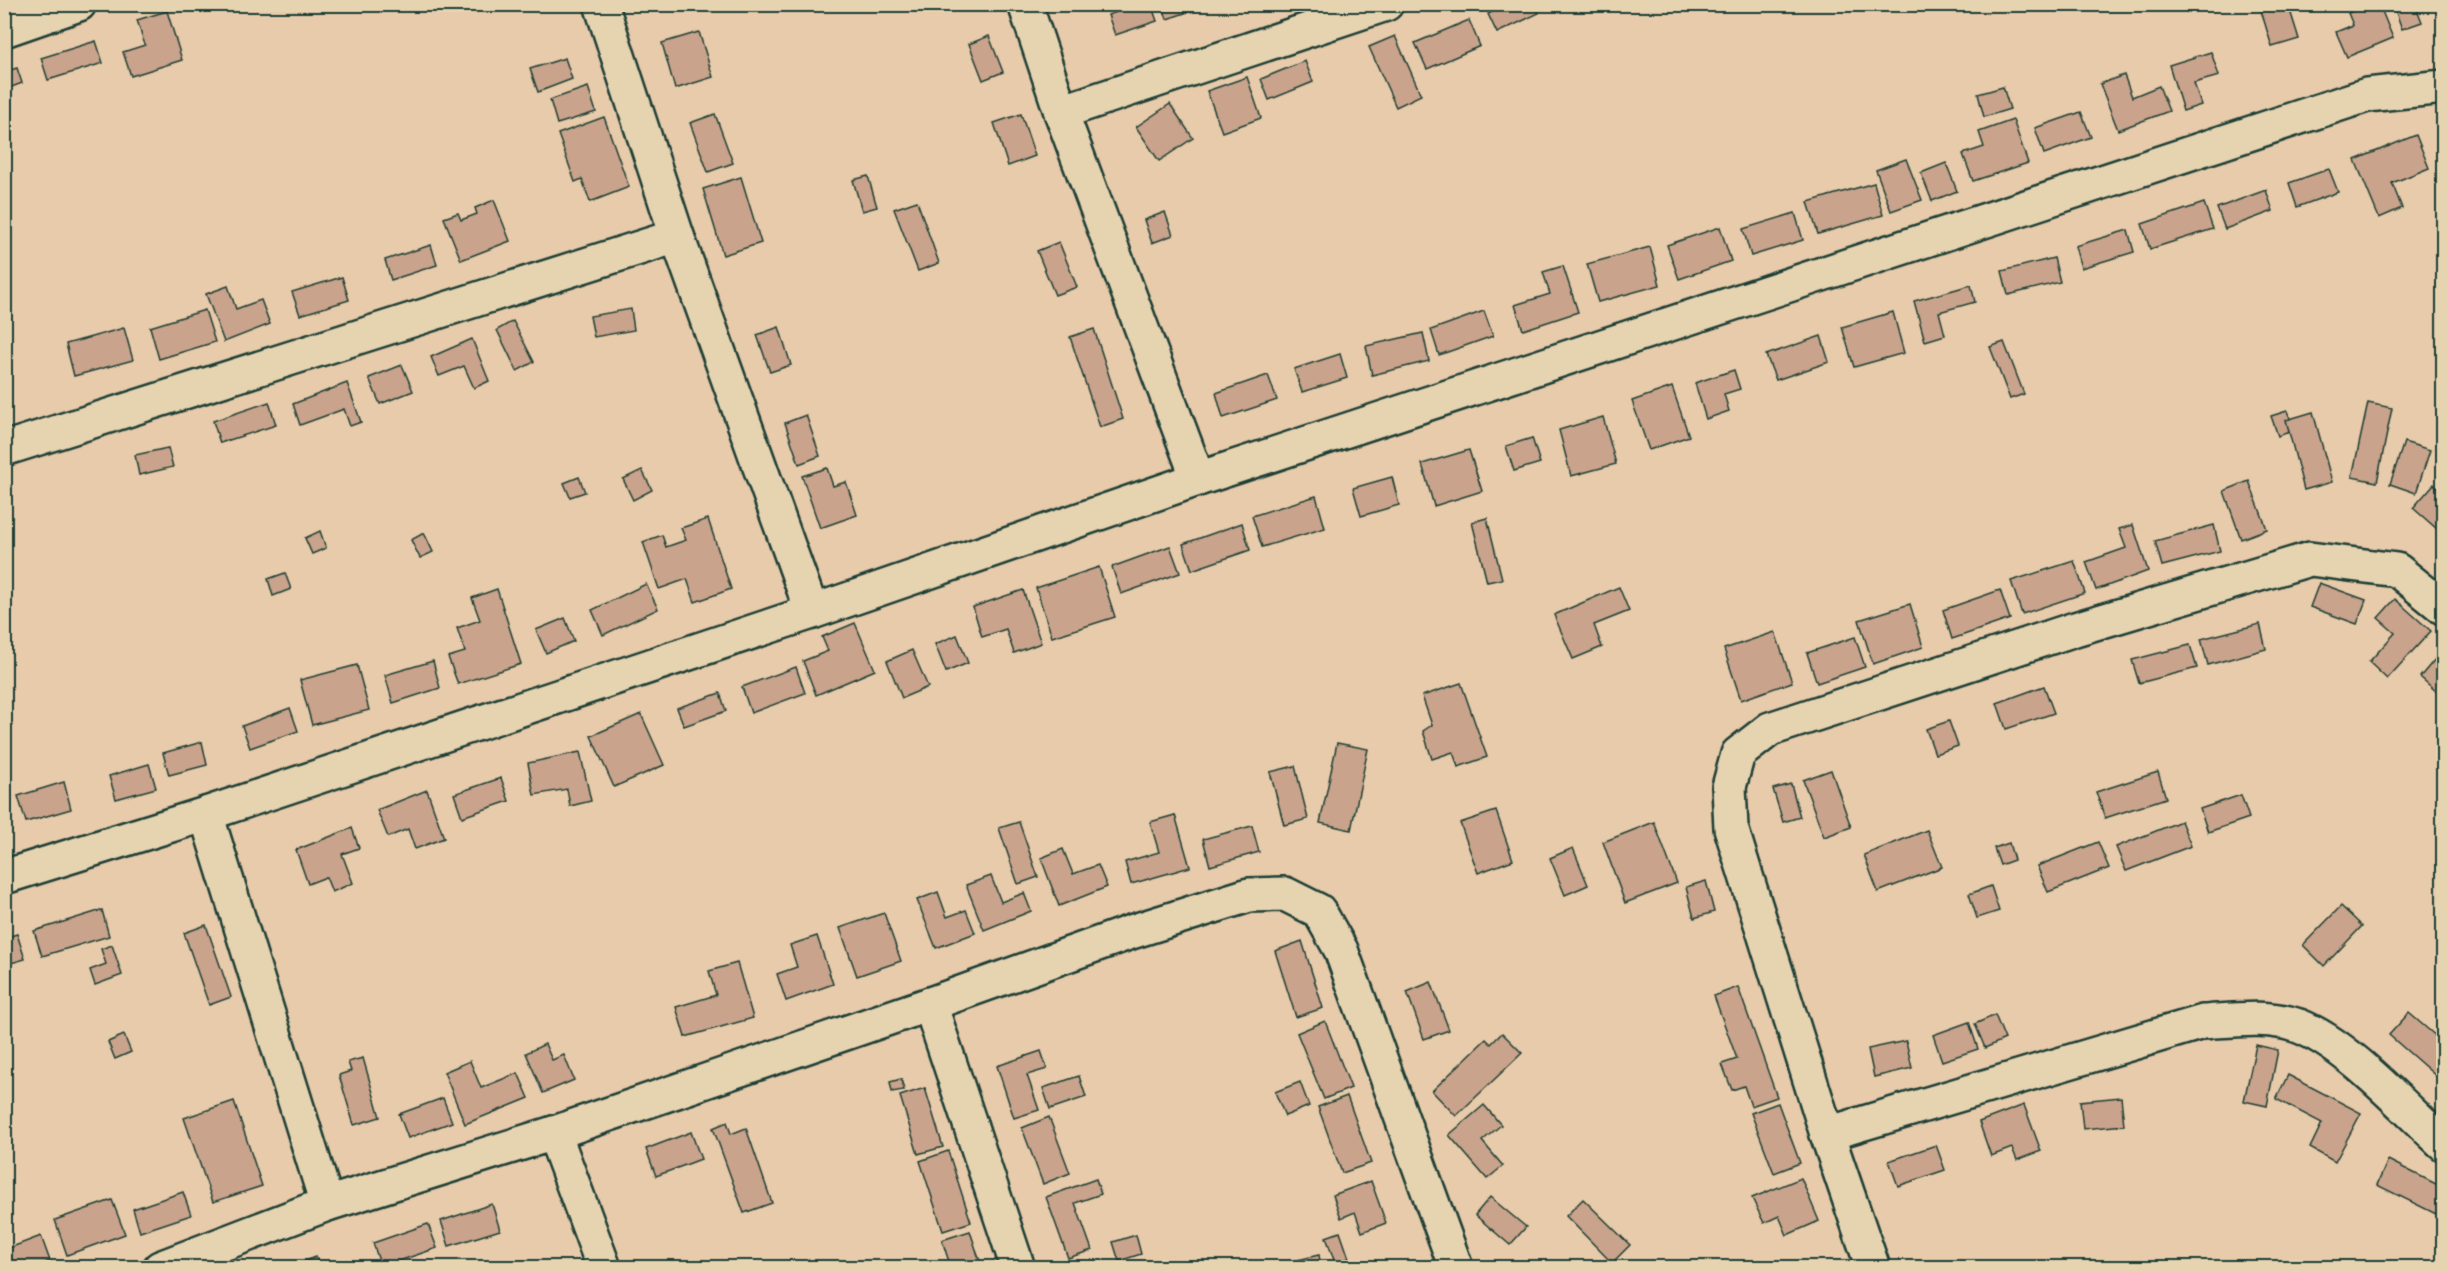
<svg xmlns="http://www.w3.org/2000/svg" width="2448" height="1272" font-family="Sriracha,sans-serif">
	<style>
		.building { fill: #c9a38b; stroke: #1f3d34; stroke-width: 1.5 }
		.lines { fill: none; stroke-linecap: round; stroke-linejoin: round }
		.minor-casing { stroke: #1f3d34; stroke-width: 38 }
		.minor { stroke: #e6d4b1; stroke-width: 33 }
	</style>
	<rect width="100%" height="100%" fill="#e7cbaa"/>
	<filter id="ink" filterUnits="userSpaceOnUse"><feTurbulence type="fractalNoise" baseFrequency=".0167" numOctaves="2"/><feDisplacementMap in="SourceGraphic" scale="12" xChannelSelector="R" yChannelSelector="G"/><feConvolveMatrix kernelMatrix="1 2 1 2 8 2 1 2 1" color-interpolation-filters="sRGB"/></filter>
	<g filter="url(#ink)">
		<!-- building -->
		<g class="building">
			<path d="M 1140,4 L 1151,4 L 1157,21 L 1115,35 L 1108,15 Z"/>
			<path d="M 1162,4 L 1208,4 L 1209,5 L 1167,19 Z"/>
			<path d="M 1508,4 L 1535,4 L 1539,13 L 1497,33 L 1488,14 Z"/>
			<path d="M 2259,4 L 2288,4 L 2299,39 L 2272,47 Z"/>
			<path d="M 2357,4 L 2379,4 L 2393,38 L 2347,57 L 2336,32 L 2353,25 L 2348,13 L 2359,9 Z"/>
			<path d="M 2393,4 L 2415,4 L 2422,22 L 2402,29 Z"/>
			<path d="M 167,11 L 182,60 L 131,76 L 123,52 L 145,45 L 137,20 Z"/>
			<path d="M 1469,20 L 1480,46 L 1427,69 L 1415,43 Z"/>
			<path d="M 699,32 L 713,77 L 675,89 L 662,43 Z"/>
			<path d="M 989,36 L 1003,72 L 983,80 L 969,44 Z"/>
			<path d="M 1395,36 L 1421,95 L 1396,107 L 1369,47 Z"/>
			<path d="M 96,41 L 103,63 L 48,80 L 41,58 Z"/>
			<path d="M 2211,52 L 2219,76 L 2194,83 L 2201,105 L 2183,111 L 2169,65 Z"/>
			<path d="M 565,58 L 572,79 L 538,92 L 530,69 Z"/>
			<path d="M 1305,61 L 1313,82 L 1269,100 L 1261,79 Z"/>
			<path d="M 17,68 L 22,83 L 4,90 L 4,72 Z"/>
			<path d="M 2124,75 L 2132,97 L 2159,86 L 2169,111 L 2118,130 L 2100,84 Z"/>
			<path d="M 1247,77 L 1261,118 L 1222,132 L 1207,91 Z"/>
			<path d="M 588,87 L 596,112 L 557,124 L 550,100 Z"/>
			<path d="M 2003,87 L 2010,109 L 1984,117 L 1978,94 Z"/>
			<path d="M 1170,104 L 1193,138 L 1159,161 L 1136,127 Z"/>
			<path d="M 2081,112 L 2091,137 L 2044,154 L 2035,128 Z"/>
			<path d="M 715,114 L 733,163 L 708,172 L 690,123 Z"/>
			<path d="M 1021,114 L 1035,156 L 1008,166 L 994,123 Z"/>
			<path d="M 604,117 L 629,187 L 590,202 L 582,179 L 575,182 L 558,134 Z"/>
			<path d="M 2013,120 L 2028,163 L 1973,181 L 1963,154 L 1984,147 L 1979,132 Z"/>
			<path d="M 2416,135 L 2429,168 L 2392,183 L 2402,208 L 2379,218 L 2355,160 Z"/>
			<path d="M 1906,159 L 1922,200 L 1891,211 L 1876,170 Z"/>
			<path d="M 1946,163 L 1957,191 L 1932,201 L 1921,173 Z"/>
			<path d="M 2329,169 L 2338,192 L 2297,207 L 2289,183 Z"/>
			<path d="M 868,176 L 877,207 L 862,211 L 853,180 Z"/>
			<path d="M 741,177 L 761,243 L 723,255 L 703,189 Z"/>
			<path d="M 1874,183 L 1883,215 L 1818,234 L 1808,202 Z"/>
			<path d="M 2266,190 L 2273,211 L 2225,229 L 2217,208 Z"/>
			<path d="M 494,200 L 510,241 L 461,260 L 444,218 L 458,213 L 461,220 L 477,214 L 475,208 Z"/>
			<path d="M 917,201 L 939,263 L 918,271 L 894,209 Z"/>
			<path d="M 2204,203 L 2213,229 L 2150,249 L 2142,224 Z"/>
			<path d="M 1165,212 L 1173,235 L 1152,243 L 1144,220 Z"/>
			<path d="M 1795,213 L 1803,240 L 1751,256 L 1743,229 Z"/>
			<path d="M 1720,227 L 1731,261 L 1679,279 L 1667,245 Z"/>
			<path d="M 2128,230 L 2134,252 L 2081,268 L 2075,246 Z"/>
			<path d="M 1059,242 L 1077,287 L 1055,295 L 1037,251 Z"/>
			<path d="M 431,245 L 437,265 L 391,280 L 385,260 Z"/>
			<path d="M 1650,247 L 1660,285 L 1598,302 L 1587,264 Z"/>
			<path d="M 2054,258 L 2060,282 L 2008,295 L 2002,271 Z"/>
			<path d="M 1563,266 L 1578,312 L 1523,330 L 1515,305 L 1550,294 L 1543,272 Z"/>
			<path d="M 342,277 L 349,300 L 300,315 L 292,292 Z"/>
			<path d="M 1971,285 L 1975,302 L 1939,312 L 1945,335 L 1925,341 L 1914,301 Z"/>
			<path d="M 228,286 L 236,309 L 261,300 L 270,324 L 224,342 L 206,294 Z"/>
			<path d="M 631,309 L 634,330 L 594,337 L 590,316 Z"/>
			<path d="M 205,310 L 215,342 L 159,359 L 150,327 Z"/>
			<path d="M 1484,311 L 1493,336 L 1439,355 L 1431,330 Z"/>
			<path d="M 1893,312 L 1904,353 L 1854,367 L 1842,327 Z"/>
			<path d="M 513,321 L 534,362 L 517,371 L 497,330 Z"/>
			<path d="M 779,327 L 791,365 L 770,372 L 757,335 Z"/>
			<path d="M 124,328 L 133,360 L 74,376 L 66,344 Z"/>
			<path d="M 1094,329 L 1123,419 L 1100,427 L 1070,337 Z"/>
			<path d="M 1423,333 L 1429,361 L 1372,375 L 1366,346 Z"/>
			<path d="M 1821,336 L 1829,362 L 1776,380 L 1766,355 Z"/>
			<path d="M 472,339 L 489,381 L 474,388 L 464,366 L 439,376 L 431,357 Z"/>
			<path d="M 2004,342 L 2024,394 L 2010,399 L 1990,347 Z"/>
			<path d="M 1340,354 L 1347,378 L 1302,392 L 1294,369 Z"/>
			<path d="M 402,365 L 413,391 L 380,404 L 369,378 Z"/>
			<path d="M 1734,370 L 1740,389 L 1724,394 L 1729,411 L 1706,419 L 1695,383 Z"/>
			<path d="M 1268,375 L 1277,400 L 1223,418 L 1216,393 Z"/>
			<path d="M 347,383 L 361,422 L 350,426 L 344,409 L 300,425 L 293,404 Z"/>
			<path d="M 1672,387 L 1689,436 L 1649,450 L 1632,401 Z"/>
			<path d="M 269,402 L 276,425 L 220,443 L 213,421 Z"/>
			<path d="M 2368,403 L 2392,408 L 2377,482 L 2352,477 Z"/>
			<path d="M 2287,411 L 2295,430 L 2278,436 L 2271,416 Z"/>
			<path d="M 2313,412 L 2332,482 L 2304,490 L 2286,420 Z"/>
			<path d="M 806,415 L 820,456 L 799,464 L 785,423 Z"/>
			<path d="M 1603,417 L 1616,464 L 1571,476 L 1559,430 Z"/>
			<path d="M 1532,438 L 1540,463 L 1514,471 L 1506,446 Z"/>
			<path d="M 2404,442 L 2430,450 L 2416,493 L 2390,484 Z"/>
			<path d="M 168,448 L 173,467 L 139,475 L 135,455 Z"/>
			<path d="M 1469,450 L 1482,491 L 1434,506 L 1422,464 Z"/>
			<path d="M 827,468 L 833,486 L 846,482 L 857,515 L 820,528 L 802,476 Z"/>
			<path d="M 642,470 L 652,490 L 633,500 L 623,479 Z"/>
			<path d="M 579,477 L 585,492 L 570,497 L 564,483 Z"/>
			<path d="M 1392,477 L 1399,505 L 1361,516 L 1353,488 Z"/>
			<path d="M 2249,481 L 2267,529 L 2241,539 L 2224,491 Z"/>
			<path d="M 2434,484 L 2444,493 L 2444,535 L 2413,508 Z"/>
			<path d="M 1316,496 L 1325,528 L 1262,547 L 1252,516 Z"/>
			<path d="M 1487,518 L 1502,579 L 1487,582 L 1472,522 Z"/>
			<path d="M 708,519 L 731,589 L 695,602 L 687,579 L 659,589 L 643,542 L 662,535 L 666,547 L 686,540 L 681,528 Z"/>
			<path d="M 1242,523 L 1250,550 L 1192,570 L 1183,544 Z"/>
			<path d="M 2133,525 L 2148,571 L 2096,590 L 2086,562 L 2126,548 L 2119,529 Z"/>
			<path d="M 2214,525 L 2220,551 L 2162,566 L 2155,541 Z"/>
			<path d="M 320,531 L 326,548 L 312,554 L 305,538 Z"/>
			<path d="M 424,533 L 433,552 L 420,558 L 411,540 Z"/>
			<path d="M 1170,546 L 1180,573 L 1121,594 L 1112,567 Z"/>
			<path d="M 2074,561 L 2085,593 L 2022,614 L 2011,581 Z"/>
			<path d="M 1099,567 L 1115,617 L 1052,637 L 1036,588 Z"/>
			<path d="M 285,573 L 291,589 L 273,596 L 268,579 Z"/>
			<path d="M 2319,583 L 2366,600 L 2357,624 L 2310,607 Z"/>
			<path d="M 646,584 L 658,609 L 603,635 L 592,610 Z"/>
			<path d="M 1619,587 L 1629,611 L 1594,625 L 1602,647 L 1573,659 L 1554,615 Z"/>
			<path d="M 497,589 L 521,664 L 458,684 L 448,657 L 465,652 L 457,628 L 480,620 L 472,598 Z"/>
			<path d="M 1023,590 L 1041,643 L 1014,653 L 1006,629 L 982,637 L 973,607 Z"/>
			<path d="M 2000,590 L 2010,619 L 1952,639 L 1943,610 Z"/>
			<path d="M 2395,599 L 2431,631 L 2387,679 L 2369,662 L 2395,633 L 2378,618 Z"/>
			<path d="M 1910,604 L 1923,647 L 1873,664 L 1859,620 Z"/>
			<path d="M 565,618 L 574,641 L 546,653 L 536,630 Z"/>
			<path d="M 855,623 L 875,670 L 816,695 L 803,661 L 828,651 L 822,637 Z"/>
			<path d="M 2260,624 L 2266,649 L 2208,665 L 2201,639 Z"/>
			<path d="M 1775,632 L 1792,682 L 1741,700 L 1724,649 Z"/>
			<path d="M 957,635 L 968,663 L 946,672 L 935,644 Z"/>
			<path d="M 1855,637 L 1865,667 L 1817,683 L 1807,653 Z"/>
			<path d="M 2190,645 L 2197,668 L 2139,683 L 2132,660 Z"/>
			<path d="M 912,650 L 928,687 L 902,698 L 887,661 Z"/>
			<path d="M 2442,651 L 2444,652 L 2444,698 L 2420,677 Z"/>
			<path d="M 433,661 L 440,688 L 393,703 L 385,675 Z"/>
			<path d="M 357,665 L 369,710 L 312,725 L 300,680 Z"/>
			<path d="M 796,667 L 805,693 L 751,713 L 742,687 Z"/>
			<path d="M 1461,683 L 1487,757 L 1458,767 L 1453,752 L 1432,759 L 1423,731 L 1432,725 L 1422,696 Z"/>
			<path d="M 2044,686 L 2054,713 L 2006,729 L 1997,703 Z"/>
			<path d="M 720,693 L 726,711 L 684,726 L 677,708 Z"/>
			<path d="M 290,708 L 298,731 L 250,748 L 242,726 Z"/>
			<path d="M 641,714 L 664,765 L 614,787 L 591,736 Z"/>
			<path d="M 1949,721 L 1958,746 L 1935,754 L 1926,729 Z"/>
			<path d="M 202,742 L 207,765 L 169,775 L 163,753 Z"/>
			<path d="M 1337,743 L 1368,749 L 1351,830 L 1320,823 Z"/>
			<path d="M 580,752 L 591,801 L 570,806 L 567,789 L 534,795 L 528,763 Z"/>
			<path d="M 149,764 L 156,788 L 116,799 L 109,776 Z"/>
			<path d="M 1295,766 L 1308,819 L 1284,825 L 1270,772 Z"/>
			<path d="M 1831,770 L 1851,827 L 1824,837 L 1803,780 Z"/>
			<path d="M 2158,772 L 2166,798 L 2105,818 L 2096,792 Z"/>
			<path d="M 501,778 L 509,801 L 462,817 L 454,794 Z"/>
			<path d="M 64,782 L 71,809 L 26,822 L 18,796 Z"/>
			<path d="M 1791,784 L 1800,817 L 1783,822 L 1773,789 Z"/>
			<path d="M 427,790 L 444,838 L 415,849 L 408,829 L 388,837 L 377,810 Z"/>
			<path d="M 2241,795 L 2249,818 L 2208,832 L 2200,809 Z"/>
			<path d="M 1496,811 L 1513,860 L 1478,873 L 1460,823 Z"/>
			<path d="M 1175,815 L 1190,867 L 1131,884 L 1125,862 L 1159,852 L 1150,822 Z"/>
			<path d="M 2181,821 L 2191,846 L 2126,871 L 2116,847 Z"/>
			<path d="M 1019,822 L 1038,877 L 1018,884 L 999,828 Z"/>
			<path d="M 1654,822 L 1677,883 L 1625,903 L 1603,842 Z"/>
			<path d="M 1252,826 L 1259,852 L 1210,866 L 1203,839 Z"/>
			<path d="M 352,828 L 359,848 L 342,854 L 353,883 L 332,892 L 326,877 L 308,884 L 296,850 Z"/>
			<path d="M 1927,830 L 1942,867 L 1878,892 L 1864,855 Z"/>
			<path d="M 2098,842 L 2109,868 L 2048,892 L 2037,866 Z"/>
			<path d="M 2009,843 L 2014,860 L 2000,865 L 1994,848 Z"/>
			<path d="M 1573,848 L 1588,885 L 1565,895 L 1550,858 Z"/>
			<path d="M 1063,849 L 1073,874 L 1098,865 L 1107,887 L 1059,906 L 1041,858 Z"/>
			<path d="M 991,876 L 1001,902 L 1024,893 L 1031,911 L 984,930 L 966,885 Z"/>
			<path d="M 1706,881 L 1714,912 L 1694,918 L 1686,887 Z"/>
			<path d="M 1991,886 L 1999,911 L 1977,918 L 1969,894 Z"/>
			<path d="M 938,892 L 947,917 L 966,910 L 975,933 L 936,948 L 917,900 Z"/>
			<path d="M 2341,906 L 2362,926 L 2324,966 L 2303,945 Z"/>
			<path d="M 102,910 L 109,936 L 42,956 L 34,931 Z"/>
			<path d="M 884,913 L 901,961 L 857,976 L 840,928 Z"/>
			<path d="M 206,925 L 231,997 L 209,1005 L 184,933 Z"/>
			<path d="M 17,934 L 25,959 L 4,965 L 4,938 Z"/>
			<path d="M 817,936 L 833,984 L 786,1001 L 777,974 L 797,967 L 790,945 Z"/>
			<path d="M 1302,941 L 1323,1008 L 1296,1017 L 1275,951 Z"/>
			<path d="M 112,945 L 122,975 L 95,985 L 90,970 L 106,964 L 101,949 Z"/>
			<path d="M 737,963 L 753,1018 L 685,1037 L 676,1007 L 716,995 L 709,971 Z"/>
			<path d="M 1431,982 L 1449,1030 L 1424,1039 L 1407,992 Z"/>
			<path d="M 1738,987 L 1777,1097 L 1751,1106 L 1744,1086 L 1732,1090 L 1722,1064 L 1737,1059 L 1714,996 Z"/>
			<path d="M 2409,1013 L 2444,1043 L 2444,1070 L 2437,1077 L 2389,1035 Z"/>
			<path d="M 1995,1015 L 2005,1039 L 1985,1048 L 1975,1024 Z"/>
			<path d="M 1325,1021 L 1351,1088 L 1324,1099 L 1297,1033 Z"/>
			<path d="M 1969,1022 L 1978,1049 L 1942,1061 L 1933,1035 Z"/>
			<path d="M 1502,1033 L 1522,1053 L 1456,1116 L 1432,1091 L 1486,1039 L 1491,1044 Z"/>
			<path d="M 124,1035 L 131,1052 L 115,1059 L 108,1042 Z"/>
			<path d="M 1906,1041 L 1912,1068 L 1874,1077 L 1868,1049 Z"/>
			<path d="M 545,1044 L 552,1060 L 564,1055 L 574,1080 L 543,1093 L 526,1053 Z"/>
			<path d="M 2256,1045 L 2278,1050 L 2267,1106 L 2244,1101 Z"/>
			<path d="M 1041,1051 L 1047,1069 L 1027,1075 L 1039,1110 L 1014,1118 L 997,1066 Z"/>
			<path d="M 363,1058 L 380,1117 L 354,1125 L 339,1075 L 351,1071 L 348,1062 Z"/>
			<path d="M 470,1061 L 481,1088 L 518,1073 L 529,1098 L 465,1124 L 444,1072 Z"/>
			<path d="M 2288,1075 L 2361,1113 L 2335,1162 L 2310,1148 L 2322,1123 L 2276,1099 Z"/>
			<path d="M 1079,1076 L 1086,1097 L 1050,1109 L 1043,1088 Z"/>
			<path d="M 901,1079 L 904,1090 L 892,1092 L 890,1082 Z"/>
			<path d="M 1300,1082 L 1309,1106 L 1285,1116 L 1275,1092 Z"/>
			<path d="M 925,1088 L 943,1147 L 918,1154 L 900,1096 Z"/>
			<path d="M 1347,1096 L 1371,1163 L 1342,1173 L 1318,1107 Z"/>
			<path d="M 2121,1097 L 2124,1125 L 2083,1129 L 2080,1101 Z"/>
			<path d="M 443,1098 L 452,1122 L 408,1138 L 399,1114 Z"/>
			<path d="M 234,1101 L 262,1186 L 213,1202 L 184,1118 Z"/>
			<path d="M 1778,1103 L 1800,1163 L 1774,1173 L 1751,1113 Z"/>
			<path d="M 1484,1105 L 1501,1125 L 1482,1141 L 1503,1166 L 1487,1179 L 1449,1135 Z"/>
			<path d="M 2024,1105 L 2041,1151 L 2017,1160 L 2012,1148 L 1991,1156 L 1979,1122 Z"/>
			<path d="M 1049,1117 L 1070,1173 L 1043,1184 L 1022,1128 Z"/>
			<path d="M 727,1122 L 731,1134 L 746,1128 L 772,1203 L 744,1213 L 713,1128 Z"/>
			<path d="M 691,1132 L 701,1159 L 656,1176 L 646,1149 Z"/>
			<path d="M 1936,1145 L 1945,1170 L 1898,1186 L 1889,1161 Z"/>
			<path d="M 948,1151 L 971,1222 L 943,1231 L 920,1161 Z"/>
			<path d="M 2388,1160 L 2444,1188 L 2444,1198 L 2436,1214 L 2377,1185 Z"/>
			<path d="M 1801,1178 L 1819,1221 L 1787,1235 L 1779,1216 L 1764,1223 L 1752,1198 Z"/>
			<path d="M 1096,1179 L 1101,1194 L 1075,1203 L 1092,1250 L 1068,1258 L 1046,1197 Z"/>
			<path d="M 1371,1181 L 1386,1223 L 1362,1232 L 1355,1212 L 1341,1218 L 1333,1195 Z"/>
			<path d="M 183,1192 L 191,1215 L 140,1232 L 133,1209 Z"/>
			<path d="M 1490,1197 L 1526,1227 L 1510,1245 L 1475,1215 Z"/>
			<path d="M 1583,1199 L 1630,1245 L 1612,1263 L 1566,1216 Z"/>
			<path d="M 112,1200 L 125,1234 L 67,1255 L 55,1220 Z"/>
			<path d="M 492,1204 L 500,1230 L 449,1246 L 441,1221 Z"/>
			<path d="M 428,1224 L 437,1248 L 381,1267 L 373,1243 Z"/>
			<path d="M 970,1231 L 982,1268 L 951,1268 L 942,1240 Z"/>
			<path d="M 1340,1232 L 1349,1258 L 1335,1263 L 1326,1237 Z"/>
			<path d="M 1136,1235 L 1141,1254 L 1119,1261 L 1113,1242 Z"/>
			<path d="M 41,1236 L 50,1261 L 32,1268 L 4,1268 L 4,1250 Z"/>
			<path d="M 1319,1255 L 1321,1268 L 1294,1268 L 1293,1261 Z"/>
			<path d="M 316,1257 L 320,1268 L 289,1268 L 289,1267 Z"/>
			<path d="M 2139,1262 L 2140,1268 L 2095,1268 L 2095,1264 Z"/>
		</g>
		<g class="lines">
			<defs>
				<g id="minor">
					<path d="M 601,4 L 677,236 L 812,612"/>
					<path d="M 1025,4 L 1061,112 L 1198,479"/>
					<path d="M 4,30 L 79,4"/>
					<path d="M 1061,112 L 1386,4"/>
					<path d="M 4,449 L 677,236"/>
					<path d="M 206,814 L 327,1204"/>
					<path d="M 4,877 L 206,814 L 812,612 L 1198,479 L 2367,95 L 2444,87"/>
					<path d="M 930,1004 L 1018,1268"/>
					<path d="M 554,1133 L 604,1268"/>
					<path d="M 1827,1134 L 2203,1022 C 2235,1020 2268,1015 2299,1026 C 2348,1045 2404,1108 2444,1144"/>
					<path d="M 160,1268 L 327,1204 L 554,1133 L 930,1004 L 1131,932 L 1249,895 L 1285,894 L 1319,911 L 1341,950 L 1456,1268"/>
					<path d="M 1873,1268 L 1827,1134 L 1731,828 L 1729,787 L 1738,754 L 1770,729 L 2075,629 L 2310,559 L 2397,570 L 2444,608"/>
				</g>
			</defs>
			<!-- minor casing -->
			<use href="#minor" class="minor-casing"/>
			<!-- minor -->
			<use href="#minor" class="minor"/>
		</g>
	</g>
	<!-- margin -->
	<rect width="2448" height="1272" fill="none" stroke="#e6d4b1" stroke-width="24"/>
	<rect x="12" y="12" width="2424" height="1248" fill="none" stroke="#1f3d34" stroke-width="2" filter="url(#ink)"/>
</svg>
